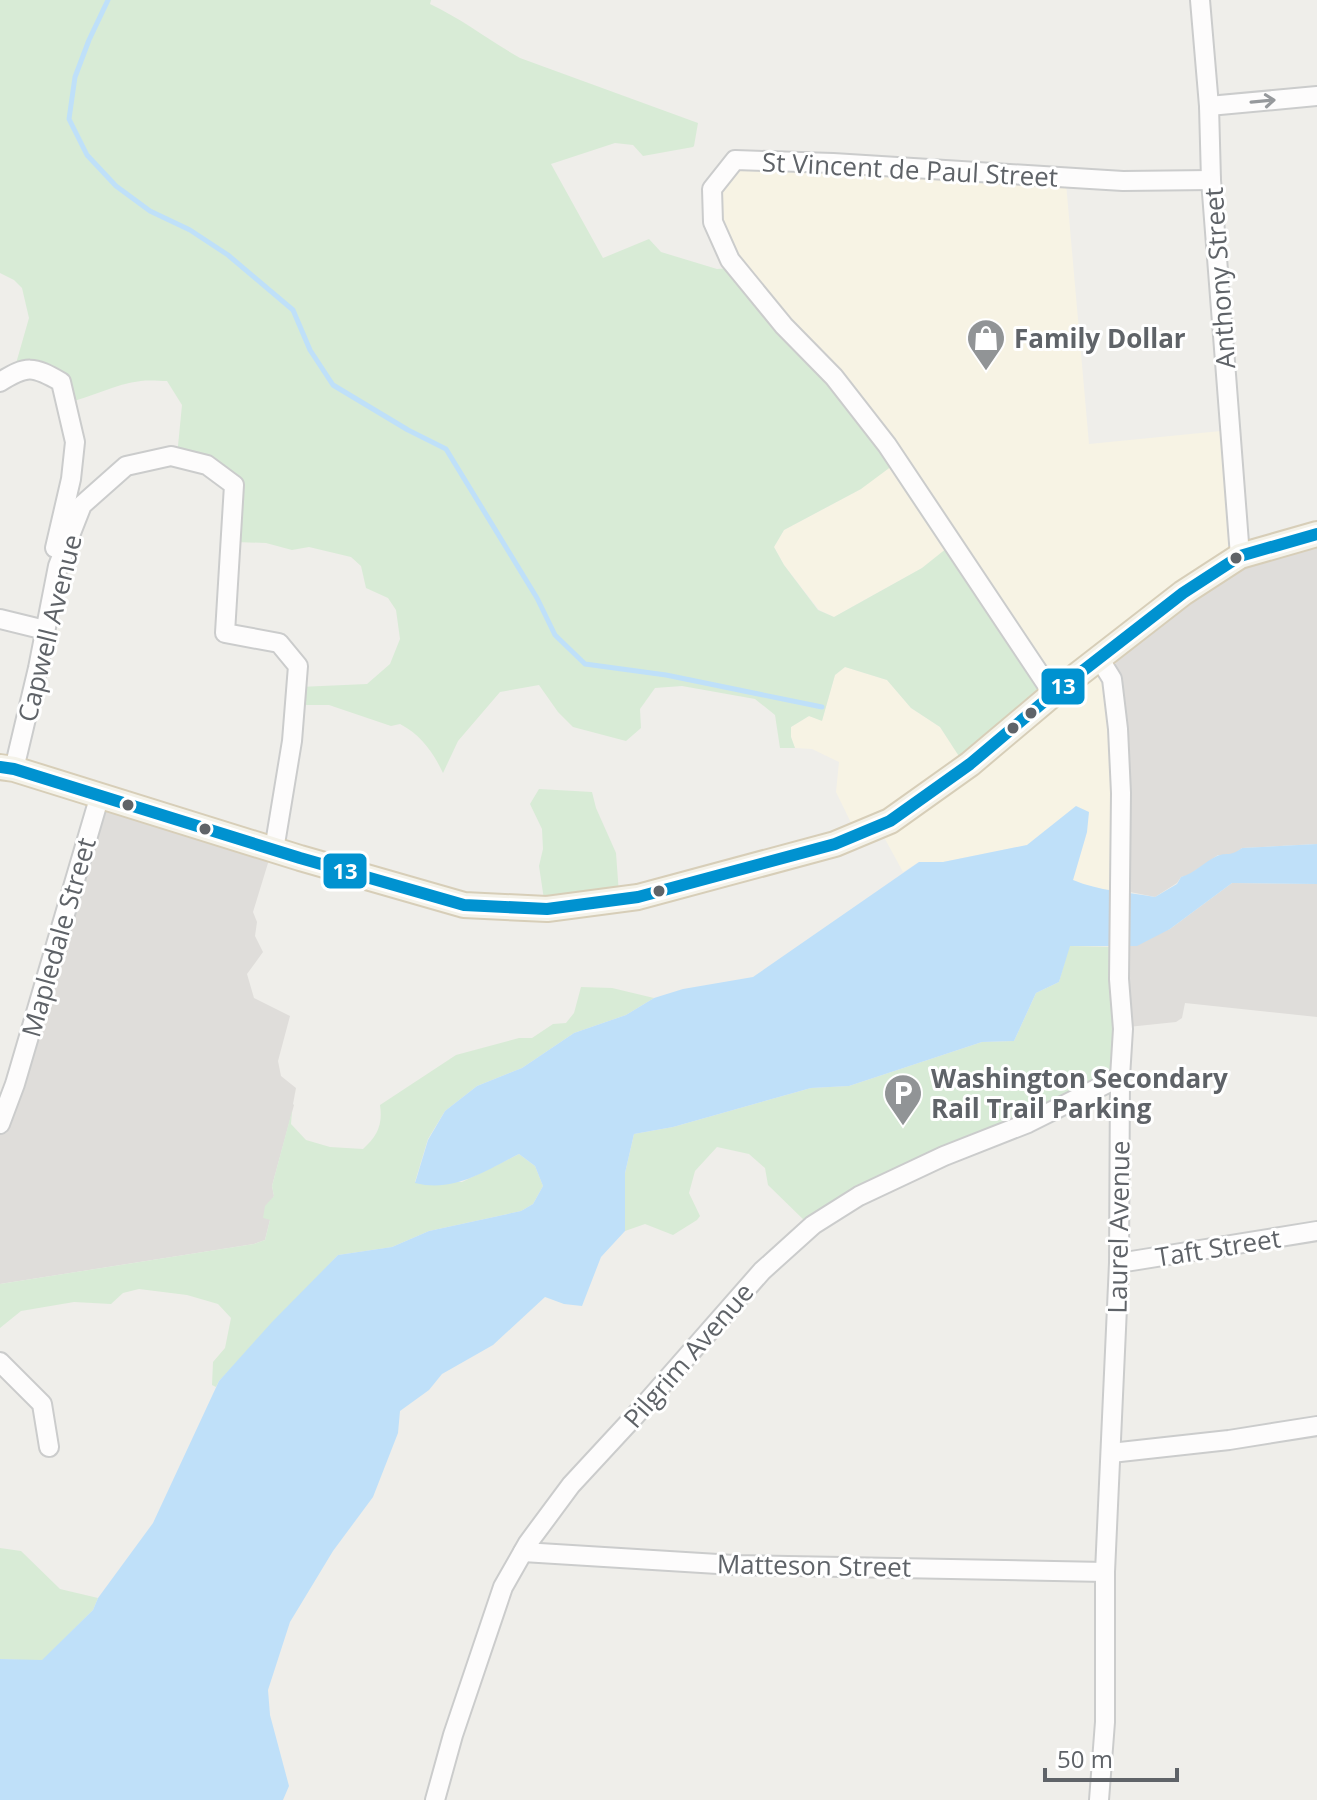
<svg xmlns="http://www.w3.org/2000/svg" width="1317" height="1800" font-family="'Open Sans',sans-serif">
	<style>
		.commercial { fill: #f7f3e4 }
		.industrial { fill: #dfddda }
		.green { fill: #d8ebd6 }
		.water { fill: #bfe0f9 }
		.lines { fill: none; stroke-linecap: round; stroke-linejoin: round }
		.stream { stroke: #bfe0f9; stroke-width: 5 }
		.minor-casing { stroke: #cbcccc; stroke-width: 22 }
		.major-casing { stroke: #d7ceb8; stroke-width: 28 }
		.minor { stroke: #fdfcfc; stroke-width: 18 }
		.major { stroke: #f4f2e9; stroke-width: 24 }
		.bus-1-casing { stroke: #fff; stroke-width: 18 }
		.bus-1 { stroke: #0092d0; stroke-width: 12 }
		.oneway { stroke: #96999c }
		.bus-dot { fill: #5f6368; stroke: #fff; stroke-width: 3 }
		.labels { text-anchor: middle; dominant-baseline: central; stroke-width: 6; stroke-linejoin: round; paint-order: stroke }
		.street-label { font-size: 26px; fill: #5f6368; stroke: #fff }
		.poi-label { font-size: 26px; font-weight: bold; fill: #5f6368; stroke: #fff; text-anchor: start }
		.line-badge { stroke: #fff; stroke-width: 3 }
		.badge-label { font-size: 22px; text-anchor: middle; font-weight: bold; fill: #fff }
	</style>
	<rect width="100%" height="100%" fill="#efeeea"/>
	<!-- commercial -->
	<path class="commercial" d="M 729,165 L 1066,183 L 1089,444 L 1231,430 L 1241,553 L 1122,780 L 1114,891 L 1091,888 L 1073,880 L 1087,832 L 1076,806 L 1027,845 L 943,862 L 919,862 L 903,872 L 878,826 L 856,833 L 836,792 L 839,762 L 812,749 L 795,748 L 791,737 L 791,727 L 809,716 L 822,720 L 835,675 L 845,667 L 887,680 L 911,708 L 940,727 L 964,763 L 952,545 L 922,568 L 834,617 L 819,610 L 784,565 L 774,547 L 784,530 L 861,489 L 738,269 L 713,199 Z"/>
	<!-- industrial -->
	<g class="industrial">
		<path d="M 1317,533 L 1317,844 L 1242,848 L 1233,855 L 1218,855 L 1189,875 L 1181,877 L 1177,883 L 1155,897 L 1120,890 L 1122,780 L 1115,653 L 1182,593 Z"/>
		<path d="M 100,796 L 272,850 L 253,912 L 257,922 L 255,936 L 263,952 L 247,974 L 254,998 L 290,1016 L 278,1061 L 281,1076 L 296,1088 L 293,1104 L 294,1105 L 272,1186 L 274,1196 L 271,1201 L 270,1220 L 265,1240 L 254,1244 L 0,1284 L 0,1130 Z"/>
		<path d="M 1232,883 L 1317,884 L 1317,1017 L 1185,1003 L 1182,1018 L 1176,1022 L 1128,1027 L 1122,946 L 1170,929 Z"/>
	</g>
	<!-- green -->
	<g class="green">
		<path d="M 0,0 L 431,0 L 430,4 C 462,19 490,41 520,58 L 698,123 L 694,146 L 693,147 L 643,156 L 633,145 L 615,143 L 551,164 L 603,258 L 649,239 L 661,252 L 717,269 L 732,268 L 896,463 L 861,489 L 784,530 L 774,547 L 784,565 L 818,610 L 834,617 L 922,568 L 952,544 L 1052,688 L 964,764 L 940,727 L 911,708 L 887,680 L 845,667 L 835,675 L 822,721 L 809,716 L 791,727 L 791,737 L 795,748 L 780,748 L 775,715 L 755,699 L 682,686 L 655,688 L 640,709 L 641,728 L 626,741 L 573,727 L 558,712 L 539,685 L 500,692 L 458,741 L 443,773 C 433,752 421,735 400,724 L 391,726 L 329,705 L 299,705 L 299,687 L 367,684 L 390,664 L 400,639 L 396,610 L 388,598 L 366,588 L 361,566 L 351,557 L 309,547 L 292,550 L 266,543 L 236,542 L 234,484 L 177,456 L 182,405 L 167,381 C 159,381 150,380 141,381 C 115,384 92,397 66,403 L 56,386 L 31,375 L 11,381 L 29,318 L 22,288 L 14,280 L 0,273 Z"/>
		<path d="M 539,789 L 592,792 L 596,808 L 616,853 L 619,894 L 545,906 L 539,866 L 543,849 L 542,829 L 530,804 Z"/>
		<path d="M 1069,946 L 1120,947 L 1121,1071 L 808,1224 L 768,1185 L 765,1168 L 749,1154 L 717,1147 L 695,1171 L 689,1193 L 700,1216 L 697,1220 L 673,1235 L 645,1224 L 625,1231 L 625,1173 L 634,1134 L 673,1127 L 811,1088 L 849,1086 L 982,1042 L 1014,1041 L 1036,993 L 1059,982 Z"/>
		<path d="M 581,987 L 612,988 L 654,998 L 626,1015 L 574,1033 L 522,1068 L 477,1086 L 445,1111 L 428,1139 L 415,1182 L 462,1182 L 519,1154 L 535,1166 L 543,1186 L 533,1204 L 521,1211 L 429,1231 L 392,1247 L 338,1255 L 219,1381 L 216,1387 L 212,1385 L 213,1362 L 225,1348 L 231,1318 L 218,1304 L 187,1295 L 139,1289 L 123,1293 L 111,1304 L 74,1302 L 21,1311 L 0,1328 L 0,1284 L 254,1244 L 265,1240 L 270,1220 L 263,1218 L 265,1206 L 274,1196 L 272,1186 L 292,1111 L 291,1124 L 306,1140 L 330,1147 L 363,1149 C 377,1136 383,1125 380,1105 L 456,1055 L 519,1038 L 532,1038 L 553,1024 L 566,1023 L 574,1013 Z"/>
		<path d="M 0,1548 L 21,1551 L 60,1589 L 98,1598 L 93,1610 L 42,1661 L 0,1659 Z"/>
	</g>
	<!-- water -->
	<path class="water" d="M 1076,806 L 1089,812 L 1087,832 L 1073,880 C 1099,891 1127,892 1155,897 L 1177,884 L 1181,877 C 1195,873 1204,862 1217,856 C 1227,852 1230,857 1242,848 L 1317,844 L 1317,884 L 1232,883 L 1170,929 L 1137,946 L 1070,946 L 1059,982 L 1036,993 L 1014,1041 L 982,1042 L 849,1086 L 811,1088 L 673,1127 L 634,1134 L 625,1173 L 625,1231 L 601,1257 L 582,1306 L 564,1304 L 545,1297 L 493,1345 L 442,1374 L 429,1390 L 400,1411 L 398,1433 L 373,1497 L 333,1551 L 290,1622 L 268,1690 L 270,1715 L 289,1786 L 283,1800 L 0,1800 L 0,1659 L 42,1660 L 93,1610 L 98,1598 L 153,1523 L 219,1381 L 272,1322 L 338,1255 L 392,1247 L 429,1231 L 521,1211 L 533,1204 L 543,1186 L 535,1166 L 519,1154 C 485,1171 454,1193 415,1183 L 428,1140 L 445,1111 L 477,1086 L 522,1068 L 574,1033 L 626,1015 L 654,998 L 683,989 L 753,977 L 919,862 L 943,862 L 1027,845 Z"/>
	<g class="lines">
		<!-- stream -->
		<path class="stream" d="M 108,0 L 89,40 L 75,77 L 69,119 L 87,155 L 116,186 L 150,211 L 190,230 L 228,255 L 293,310 L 310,350 L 333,385 L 408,430 L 446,449 L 537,598 L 555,635 L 585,664 L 666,675 L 822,707"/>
		<defs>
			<g id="minor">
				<path d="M 1200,0 L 1209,106 L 1211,180 L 1240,556"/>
				<path d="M 1209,106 L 1317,96"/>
				<path d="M 0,382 C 27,365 33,366 61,382 L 75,442 L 71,479 L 55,548"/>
				<path d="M 0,619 L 45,630"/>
				<path d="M 1099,658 L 1112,679 L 1118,729 L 1121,793 L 1119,979 L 1123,1029 L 1120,1077 L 1119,1263 L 1105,1572 L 1105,1722 L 1099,1800"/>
				<path d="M 1053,694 L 887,445 L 834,377 L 784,326 L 730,260 L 713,222 L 712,189 L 735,160 L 833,163 L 1123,181 L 1211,180"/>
				<path d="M 14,769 L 38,668 L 58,566 L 82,505 L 126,466 L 171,456 L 207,465 L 234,485 L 225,633 L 279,643 L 298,666 L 292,741 L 274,850"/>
				<path d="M 0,1124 L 15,1084 L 100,795"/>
				<path d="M 1119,1263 L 1317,1231"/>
				<path d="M 0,1362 L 42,1404 L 49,1447"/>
				<path d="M 1111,1453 L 1229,1440 L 1317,1426"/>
				<path d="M 523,1552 L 734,1565 L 1105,1572"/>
				<path d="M 435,1800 L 453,1735 L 503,1587 L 528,1543 L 571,1485 L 633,1418 L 762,1271 L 813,1225 L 859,1196 L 944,1156 L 1028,1123 L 1120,1077"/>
			</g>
			<path id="major" d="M 0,767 L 14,769 L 300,858 L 464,905 L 547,909 L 638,897 L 835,844 L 890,821 L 970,764 L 1053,694 L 1183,593 L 1240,556 L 1317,534"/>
		</defs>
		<!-- minor casing -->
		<use href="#minor" class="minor-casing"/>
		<!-- major casing -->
		<use href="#major" class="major-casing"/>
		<!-- minor -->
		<use href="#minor" class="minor"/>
		<!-- major -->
		<use href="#major" class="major"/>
		<defs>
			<path id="bus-1" d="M 0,767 L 14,769 L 300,858 L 464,905 L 547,909 L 638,897 L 835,844 L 890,821 L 970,764 L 1053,694 L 1183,593 L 1240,556 L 1317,534"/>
		</defs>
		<!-- bus-1 casing -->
		<use href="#bus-1" class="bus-1-casing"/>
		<!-- bus-1 -->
		<use href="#bus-1" class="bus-1"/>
	</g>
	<!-- one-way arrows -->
	<defs><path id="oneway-shaft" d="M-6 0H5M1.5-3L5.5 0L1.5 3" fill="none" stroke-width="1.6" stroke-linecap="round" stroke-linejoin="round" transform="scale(2)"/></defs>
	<use class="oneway" href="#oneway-shaft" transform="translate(1263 101) rotate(-5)"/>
	<!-- icons -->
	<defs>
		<symbol id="shop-pin" viewBox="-11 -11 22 30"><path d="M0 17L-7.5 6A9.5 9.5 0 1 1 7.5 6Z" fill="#919496" stroke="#fff"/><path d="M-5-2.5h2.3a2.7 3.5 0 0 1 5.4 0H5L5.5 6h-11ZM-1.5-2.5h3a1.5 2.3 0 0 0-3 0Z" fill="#fff"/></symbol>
		<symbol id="parking-pin" viewBox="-11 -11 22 30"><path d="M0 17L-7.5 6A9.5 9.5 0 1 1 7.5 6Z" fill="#919496" stroke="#fff"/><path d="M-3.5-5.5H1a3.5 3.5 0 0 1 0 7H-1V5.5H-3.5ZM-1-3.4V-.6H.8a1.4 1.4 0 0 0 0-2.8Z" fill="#fff"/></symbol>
	</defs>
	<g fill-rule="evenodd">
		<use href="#shop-pin" x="964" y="316" width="44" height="60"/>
		<use href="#parking-pin" x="881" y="1071" width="44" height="60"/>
	</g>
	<!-- markers -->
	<g class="bus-dot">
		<circle cx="1236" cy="558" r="7"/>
		<circle cx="1031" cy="713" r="7"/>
		<circle cx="1013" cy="728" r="7"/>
		<circle cx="128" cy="805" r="7"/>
		<circle cx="205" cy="829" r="7"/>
		<circle cx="659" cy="891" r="7"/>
	</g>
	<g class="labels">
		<!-- street labels -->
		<g class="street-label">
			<text transform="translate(910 169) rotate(3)">St Vincent de Paul Street</text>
			<text transform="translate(1219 278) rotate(-94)">Anthony Street</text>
			<text transform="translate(49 628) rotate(-76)">Capwell Avenue</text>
			<text transform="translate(58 937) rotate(-74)">Mapledale Street</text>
			<text transform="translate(1118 1227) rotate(-89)">Laurel Avenue</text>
			<text transform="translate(1218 1247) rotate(-9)">Taft Street</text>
			<text transform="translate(688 1355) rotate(-49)">Pilgrim Avenue</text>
			<text transform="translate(814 1565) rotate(1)">Matteson Street</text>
		</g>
		<!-- poi labels -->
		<g class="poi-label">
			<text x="1014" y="338">Family Dollar</text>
			<text x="931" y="1078">Washington Secondary<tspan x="931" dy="30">Rail Trail Parking</tspan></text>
		</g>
	</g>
	<g class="line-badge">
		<rect x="1040" y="667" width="46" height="39" rx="8" fill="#0092d0"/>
		<rect x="322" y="852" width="46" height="38" rx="8" fill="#0092d0"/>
	</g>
	<g class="badge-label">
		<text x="1063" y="694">13</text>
		<text x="345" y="879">13</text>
	</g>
	<!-- scale -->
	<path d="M1045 1768v12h132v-12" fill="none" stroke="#5f6368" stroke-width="4"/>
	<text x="1057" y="1768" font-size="24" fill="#5f6368" stroke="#ffffff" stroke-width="6" paint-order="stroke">50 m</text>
</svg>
